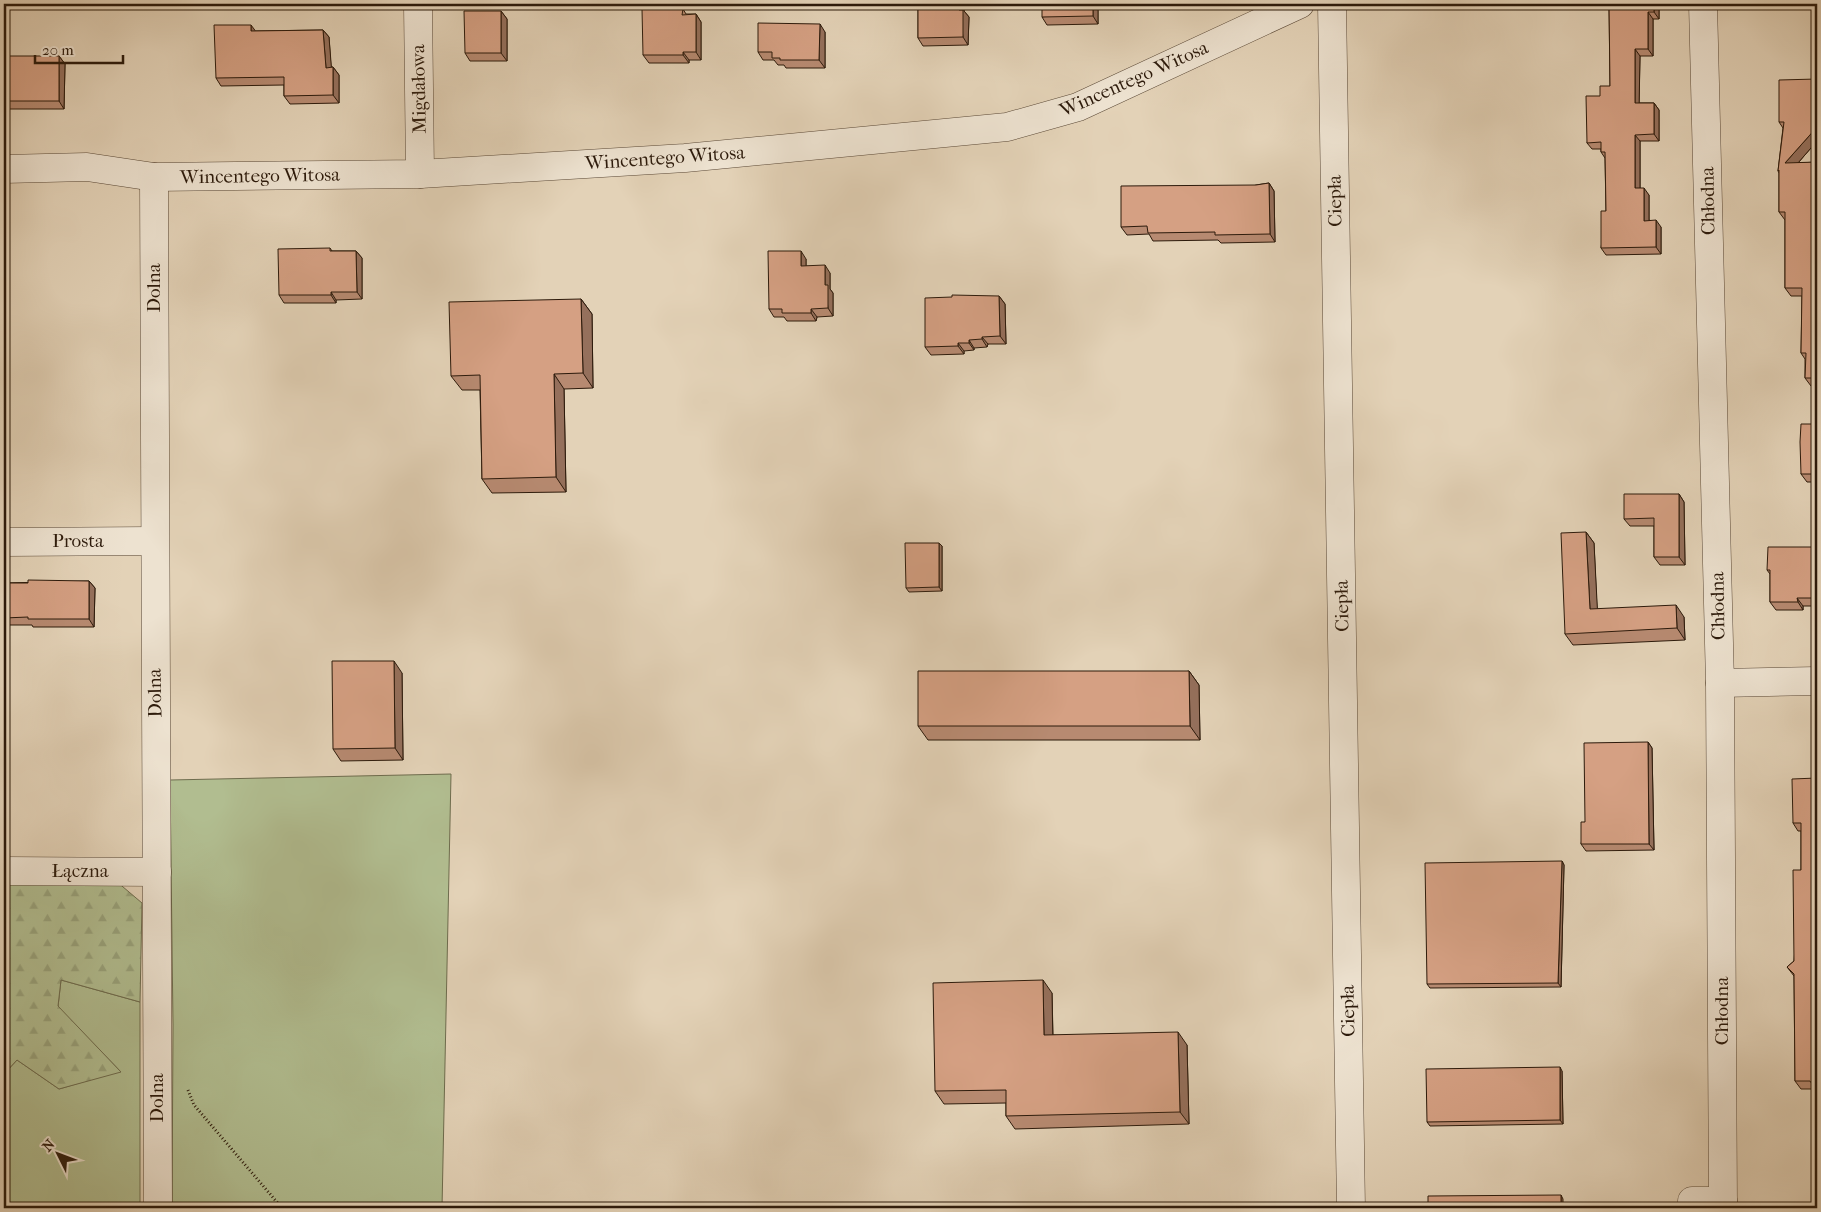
<svg xmlns="http://www.w3.org/2000/svg" width="1821" height="1212" font-family="'IM FELL French Canon',serif">
	<style>
		.green { fill: #b1bd90; stroke: #6e6c4e }
		.forest { fill: url(#forest-firs); stroke: #6e6c4e }
		.lines { fill: none; stroke-linecap: round; stroke-linejoin: round }
		.minor-casing { stroke: #5a4836; stroke-width: 29 }
		.path { stroke: #2c1a0b; stroke-width: 3; stroke-dasharray: 1 2.5; stroke-linecap: butt }
		.minor { stroke: #ede2d0; stroke-width: 28 }
		.wall { fill: #b78a71; stroke: #2c1a0b }
		.shaded-wall { fill: #95705c; stroke: #2c1a0b }
		.building { fill: #d5a083; stroke: #2c1a0b }
		.labels { text-anchor: middle; dominant-baseline: central; stroke-width: 4.5; stroke-linejoin: round; paint-order: stroke }
		.street-label { font-size: 19px; fill: #2c1a0b; stroke: #ede2d0 }
	</style>
	<defs>
		<pattern id="forest-firs" width="22" height="20" patternUnits="userSpaceOnUse" patternTransform="scale(1.25)"><rect width="22" height="20" fill="#b1bd90"/><path d="M5 1l3.5 6h-7zM16 11l3.5 6h-7z" fill="#98a27b"/></pattern>
	</defs>
	<rect width="100%" height="100%" fill="#e3d2b7"/>
	<filter id="stains"><feTurbulence type="fractalNoise" baseFrequency=".004" numOctaves="4"/><feColorMatrix values="0 0 0 0 .2 0 0 0 0 .09 0 0 0 0 .02 0 0 0 .5 -.17"/></filter>
	<radialGradient id="worn" r=".72"><stop offset=".6" stop-color="#630" stop-opacity="0"/><stop offset="1" stop-color="#630" stop-opacity=".3"/></radialGradient>
	<!-- green -->
	<g class="green">
		<path d="M 451,774 L 442,1208 L 172,1208 L 173,1025 L 170,780 Z"/>
		<path d="M 61,980 L 140,1002 L 140,1208 L 4,1208 L 4,1074 L 17,1060 L 59,1089 L 120,1071 L 58,1007 Z"/>
	</g>
	<!-- forest -->
	<path class="forest" d="M 4,881 L 116,881 L 142,903 L 140,1002 L 61,980 L 58,1006 L 121,1072 L 59,1089 L 17,1060 L 4,1074 Z"/>
	<g class="lines">
		<defs>
			<g id="minor">
				<path d="M 418,4 L 420,174"/>
				<path d="M 1332,4 L 1351,1208"/>
				<path d="M 1703,4 L 1720,683 L 1723,1208"/>
				<path d="M 4,169 L 87,167 L 154,177 L 420,174 L 685,158 L 1007,127 L 1078,107 L 1300,4"/>
				<path d="M 154,177 C 153,521 157,865 158,1208"/>
				<path d="M 4,542 L 153,541"/>
				<path d="M 1720,683 L 1817,681"/>
				<path d="M 4,871 L 157,872"/>
				<path d="M 1692,1201 L 1723,1201"/>
			</g>
		</defs>
		<!-- minor casing -->
		<use href="#minor" class="minor-casing"/>
		<!-- path -->
		<path class="path" d="M 188,1090 L 194,1105 L 282,1208"/>
		<!-- minor -->
		<use href="#minor" class="minor"/>
	</g>
	<!-- wall -->
	<g class="wall">
		<path d="M 918,4 L 964,4 L 964,11 L 969,17 L 968,45 L 923,46 L 918,38 Z"/>
		<path d="M 1609,4 L 1659,4 L 1659,19 L 1653,19 L 1653,56 L 1640,56 L 1639,103 L 1654,103 L 1659,110 L 1659,141 L 1640,141 L 1640,188 L 1649,195 L 1649,220 L 1661,227 L 1661,254 L 1606,255 L 1601,248 L 1606,211 L 1605,158 L 1601,152 L 1601,149 L 1592,149 L 1587,143 L 1600,96 L 1610,86 Z"/>
		<path d="M 1098,7 L 1098,24 L 1047,25 L 1042,17 Z"/>
		<path d="M 672,9 L 683,9 L 686,14 L 696,14 L 701,22 L 701,60 L 689,60 L 689,63 L 649,63 L 643,55 Z"/>
		<path d="M 501,11 L 507,19 L 507,61 L 470,61 L 465,53 Z"/>
		<path d="M 323,30 L 329,37 L 331,67 L 333,67 L 339,75 L 339,103 L 290,104 L 284,96 L 284,85 L 221,86 L 216,78 L 256,31 Z"/>
		<path d="M 825,32 L 825,68 L 786,68 L 784,65 L 778,65 L 774,60 L 763,60 L 758,52 Z"/>
		<path d="M 59,56 L 65,64 L 64,109 L 9,109 L 4,101 Z"/>
		<path d="M 1817,79 L 1817,141 L 1798,163 L 1817,162 L 1817,386 L 1811,386 L 1805,378 L 1805,359 L 1801,353 L 1802,296 L 1791,296 L 1785,288 L 1785,220 L 1779,212 L 1779,173 L 1778,171 L 1783,128 L 1779,122 Z"/>
		<path d="M 1269,183 L 1274,191 L 1275,242 L 1221,243 L 1218,240 L 1153,241 L 1149,234 L 1127,235 L 1121,227 L 1256,185 Z"/>
		<path d="M 330,248 L 332,251 L 356,251 L 362,258 L 362,299 L 336,300 L 336,303 L 284,303 L 279,295 Z"/>
		<path d="M 806,259 L 806,266 L 830,273 L 830,289 L 833,293 L 833,316 L 817,317 L 816,321 L 787,321 L 784,317 L 774,317 L 769,309 Z"/>
		<path d="M 999,296 L 1005,304 L 1006,344 L 988,344 L 987,347 L 974,348 L 974,350 L 964,351 L 964,354 L 931,355 L 925,347 Z"/>
		<path d="M 581,299 L 592,314 L 593,388 L 564,389 L 566,492 L 492,493 L 482,479 L 480,390 L 462,390 L 451,376 Z"/>
		<path d="M 1817,424 L 1817,482 L 1807,482 L 1801,474 Z"/>
		<path d="M 1679,494 L 1684,502 L 1685,565 L 1660,565 L 1654,557 L 1654,526 L 1630,526 L 1624,519 Z"/>
		<path d="M 1586,532 L 1594,543 L 1597,609 L 1684,617 L 1685,640 L 1573,645 L 1565,634 Z"/>
		<path d="M 942,546 L 942,591 L 909,592 L 906,588 Z"/>
		<path d="M 1817,547 L 1817,606 L 1803,606 L 1803,610 L 1776,610 L 1770,602 L 1770,574 L 1767,570 Z"/>
		<path d="M 89,581 L 95,588 L 94,627 L 33,627 L 32,625 L 4,625 L 4,583 Z"/>
		<path d="M 1189,671 L 1199,685 L 1200,740 L 928,740 L 918,726 Z"/>
		<path d="M 402,673 L 403,760 L 341,761 L 333,749 Z"/>
		<path d="M 1648,742 L 1652,748 L 1654,850 L 1586,851 L 1581,844 L 1585,822 Z"/>
		<path d="M 1817,778 L 1815,1089 L 1801,1089 L 1795,1081 L 1794,976 L 1787,967 L 1794,961 L 1801,870 L 1801,831 L 1798,831 L 1793,823 Z"/>
		<path d="M 1562,861 L 1564,865 L 1561,987 L 1430,988 L 1427,984 Z"/>
		<path d="M 1052,993 L 1053,1035 L 1187,1045 L 1189,1124 L 1015,1129 L 1006,1116 L 1006,1103 L 944,1104 L 935,1091 Z"/>
		<path d="M 1562,1071 L 1563,1124 L 1430,1126 L 1427,1122 Z"/>
	</g>
	<!-- shaded-wall -->
	<g class="shaded-wall">
		<path d="M 959,4 L 964,4 L 964,11 L 969,17 L 968,45 L 963,37 L 959,10 Z"/>
		<path d="M 1093,4 L 1101,4 L 1098,7 L 1098,24 L 1093,16 Z"/>
		<path d="M 1654,4 L 1659,4 L 1659,19 L 1654,12 Z"/>
		<path d="M 501,11 L 507,19 L 507,61 L 501,53 Z"/>
		<path d="M 1648,12 L 1653,19 L 1653,56 L 1648,49 Z"/>
		<path d="M 696,14 L 701,22 L 701,60 L 696,52 Z"/>
		<path d="M 820,24 L 825,32 L 825,68 L 819,60 Z"/>
		<path d="M 251,25 L 257,33 L 251,31 Z"/>
		<path d="M 323,30 L 329,37 L 332,75 L 326,68 Z"/>
		<path d="M 1635,49 L 1640,56 L 1639,110 L 1635,103 Z"/>
		<path d="M 683,52 L 689,60 L 689,63 L 683,55 Z"/>
		<path d="M 59,56 L 65,64 L 64,109 L 59,101 Z"/>
		<path d="M 333,67 L 339,75 L 339,103 L 333,95 Z"/>
		<path d="M 1654,103 L 1659,110 L 1659,141 L 1654,134 Z"/>
		<path d="M 1817,127 L 1817,141 L 1791,171 L 1785,163 Z"/>
		<path d="M 1635,135 L 1640,141 L 1640,195 L 1635,188 Z"/>
		<path d="M 1269,183 L 1274,191 L 1275,242 L 1270,234 Z"/>
		<path d="M 1644,188 L 1649,195 L 1649,227 L 1644,221 Z"/>
		<path d="M 1656,220 L 1661,227 L 1661,254 L 1656,247 Z"/>
		<path d="M 356,251 L 362,258 L 362,299 L 357,292 Z"/>
		<path d="M 801,251 L 806,259 L 806,274 L 801,266 Z"/>
		<path d="M 825,265 L 830,273 L 830,289 L 833,293 L 833,316 L 828,308 L 825,285 Z"/>
		<path d="M 331,292 L 336,300 L 336,303 L 331,295 Z"/>
		<path d="M 999,296 L 1005,304 L 1006,344 L 1000,336 Z"/>
		<path d="M 581,299 L 592,314 L 593,388 L 583,373 Z"/>
		<path d="M 811,309 L 817,317 L 816,321 L 811,313 Z"/>
		<path d="M 982,337 L 988,344 L 987,347 L 982,339 Z"/>
		<path d="M 969,340 L 974,348 L 974,350 L 969,343 Z"/>
		<path d="M 958,343 L 964,351 L 964,354 L 958,346 Z"/>
		<path d="M 554,374 L 564,389 L 566,492 L 556,477 Z"/>
		<path d="M 1679,494 L 1684,502 L 1685,565 L 1679,557 Z"/>
		<path d="M 1586,532 L 1594,543 L 1598,621 L 1590,609 Z"/>
		<path d="M 939,543 L 942,546 L 942,591 L 939,587 Z"/>
		<path d="M 89,581 L 95,588 L 94,627 L 89,619 Z"/>
		<path d="M 1797,598 L 1803,606 L 1803,610 L 1798,602 Z"/>
		<path d="M 1676,605 L 1684,617 L 1685,640 L 1677,628 Z"/>
		<path d="M 394,661 L 402,673 L 403,760 L 395,748 Z"/>
		<path d="M 1189,671 L 1199,685 L 1200,740 L 1190,726 Z"/>
		<path d="M 1648,742 L 1652,748 L 1654,850 L 1649,844 Z"/>
		<path d="M 1562,861 L 1564,865 L 1561,987 L 1558,983 Z"/>
		<path d="M 1043,980 L 1052,993 L 1053,1048 L 1044,1035 Z"/>
		<path d="M 1178,1032 L 1187,1045 L 1189,1124 L 1180,1112 Z"/>
		<path d="M 1560,1067 L 1562,1071 L 1563,1124 L 1560,1120 Z"/>
		<path d="M 1561,1195 L 1563,1199 L 1563,1208 L 1561,1208 Z"/>
	</g>
	<!-- building -->
	<g class="building">
		<path d="M 918,4 L 959,4 L 959,10 L 963,10 L 963,37 L 918,38 Z"/>
		<path d="M 1042,4 L 1093,4 L 1093,16 L 1042,17 Z"/>
		<path d="M 1609,4 L 1654,4 L 1654,12 L 1648,12 L 1648,49 L 1635,49 L 1635,103 L 1654,103 L 1654,134 L 1635,135 L 1635,188 L 1644,188 L 1644,221 L 1656,220 L 1656,247 L 1601,248 L 1601,211 L 1606,211 L 1605,152 L 1601,152 L 1601,142 L 1587,143 L 1586,96 L 1600,96 L 1600,86 L 1610,86 Z"/>
		<path d="M 658,5 L 667,5 L 672,9 L 683,9 L 682,15 L 696,14 L 696,52 L 683,52 L 683,55 L 643,55 L 642,9 L 654,9 Z"/>
		<path d="M 464,11 L 501,11 L 501,53 L 465,53 Z"/>
		<path d="M 758,23 L 820,24 L 819,60 L 780,60 L 780,58 L 772,58 L 772,52 L 758,52 Z"/>
		<path d="M 214,25 L 251,25 L 251,31 L 323,30 L 326,68 L 333,67 L 333,95 L 284,96 L 284,77 L 216,78 Z"/>
		<rect x="4" y="56" width="55" height="45"/>
		<path d="M 1817,79 L 1817,127 L 1785,163 L 1817,162 L 1817,378 L 1805,378 L 1806,353 L 1801,353 L 1802,288 L 1785,288 L 1785,212 L 1779,212 L 1779,170 L 1778,171 L 1784,122 L 1779,122 L 1779,80 Z"/>
		<path d="M 1269,183 L 1270,234 L 1215,235 L 1215,232 L 1148,233 L 1147,226 L 1121,227 L 1121,186 L 1256,185 Z"/>
		<path d="M 330,248 L 330,251 L 356,251 L 357,292 L 331,292 L 331,295 L 279,295 L 278,249 Z"/>
		<path d="M 768,251 L 801,251 L 801,266 L 825,265 L 825,285 L 828,285 L 828,308 L 811,309 L 811,313 L 782,313 L 782,309 L 769,309 Z"/>
		<path d="M 952,295 L 999,296 L 1000,336 L 982,337 L 982,339 L 969,340 L 969,343 L 958,343 L 958,346 L 925,347 L 925,298 L 952,297 Z"/>
		<path d="M 581,299 L 583,373 L 554,374 L 556,477 L 482,479 L 480,375 L 451,376 L 449,302 Z"/>
		<path d="M 1801,424 L 1817,424 L 1817,474 L 1801,474 L 1800,442 Z"/>
		<path d="M 1624,494 L 1679,494 L 1679,557 L 1654,557 L 1654,518 L 1624,519 Z"/>
		<path d="M 1586,532 L 1590,609 L 1676,605 L 1677,628 L 1565,634 L 1561,533 Z"/>
		<path d="M 905,543 L 939,543 L 939,587 L 906,588 Z"/>
		<path d="M 1768,547 L 1817,547 L 1817,598 L 1797,598 L 1798,602 L 1770,602 L 1770,570 L 1767,570 Z"/>
		<path d="M 28,580 L 89,581 L 89,619 L 28,619 L 28,617 L 4,618 L 4,583 L 28,583 Z"/>
		<path d="M 332,661 L 394,661 L 395,748 L 333,749 Z"/>
		<path d="M 918,671 L 1189,671 L 1190,726 L 918,726 Z"/>
		<path d="M 1648,742 L 1649,844 L 1581,844 L 1581,822 L 1585,822 L 1584,743 Z"/>
		<path d="M 1817,778 L 1817,1088 L 1816,1090 L 1810,1081 L 1795,1081 L 1794,974 L 1787,967 L 1794,961 L 1793,870 L 1801,870 L 1801,823 L 1793,823 L 1792,779 Z"/>
		<path d="M 1562,861 L 1558,983 L 1427,984 L 1425,863 Z"/>
		<path d="M 1043,980 L 1044,1035 L 1178,1032 L 1180,1112 L 1006,1116 L 1006,1090 L 935,1091 L 933,983 Z"/>
		<path d="M 1560,1067 L 1560,1120 L 1427,1122 L 1426,1069 Z"/>
		<path d="M 1561,1195 L 1561,1208 L 1428,1208 L 1428,1196 Z"/>
	</g>
	<g class="labels">
		<!-- street labels -->
		<g class="street-label">
			<text transform="translate(1134 79) rotate(-24)">Wincentego Witosa</text>
			<text transform="translate(419 89) rotate(-91)">Migdałowa</text>
			<text transform="translate(665 158) rotate(-4)">Wincentego Witosa</text>
			<text transform="translate(260 176) rotate(-1)">Wincentego Witosa</text>
			<text transform="translate(1335 201) rotate(-91)">Ciepła</text>
			<text transform="translate(1708 201) rotate(-91)">Chłodna</text>
			<text transform="translate(154 288) rotate(-90)">Dolna</text>
			<text x="78" y="541">Prosta</text>
			<text transform="translate(1342 606) rotate(-91)">Ciepła</text>
			<text transform="translate(1718 606) rotate(-91)">Chłodna</text>
			<text transform="translate(155 693) rotate(-91)">Dolna</text>
			<text x="80" y="871">Łączna</text>
			<text transform="translate(1348 1011) rotate(-91)">Ciepła</text>
			<text transform="translate(1722 1011) rotate(-90)">Chłodna</text>
			<text transform="translate(157 1098) rotate(-90)">Dolna</text>
		</g>
	</g>
	<!-- margin -->
	<rect width="1821" height="1212" fill="none" stroke="#e3d2b7" stroke-width="20"/>
	<rect x="5" y="5" width="1811" height="1202" fill="none" stroke="#2c1a0b" stroke-width="2.5"/>
	<rect x="10" y="10" width="1801" height="1192" fill="none" stroke="#2c1a0b"/>
	<!-- north arrow -->
	<g transform="translate(58 1154) rotate(312)" stroke="#ede2d0" stroke-width="4" paint-order="stroke">
	<path d="M0-4L9 19L0 12L-9 19Z" fill="#2c1a0b"/>
	<text y="-8" font-size="14" font-weight="bold" text-anchor="middle" fill="#2c1a0b">N</text>
	</g>
	<!-- scale -->
	<path d="M35 55v8h88v-8" fill="none" stroke="#2c1a0b" stroke-width="2.5"/>
	<text x="42" y="55" font-size="15" fill="#2c1a0b" stroke="#ede2d0" stroke-width="4" paint-order="stroke">20 m</text>
	<rect width="100%" height="100%" filter="url(#stains)"/>
	<rect width="100%" height="100%" fill="url(#worn)"/>
</svg>
